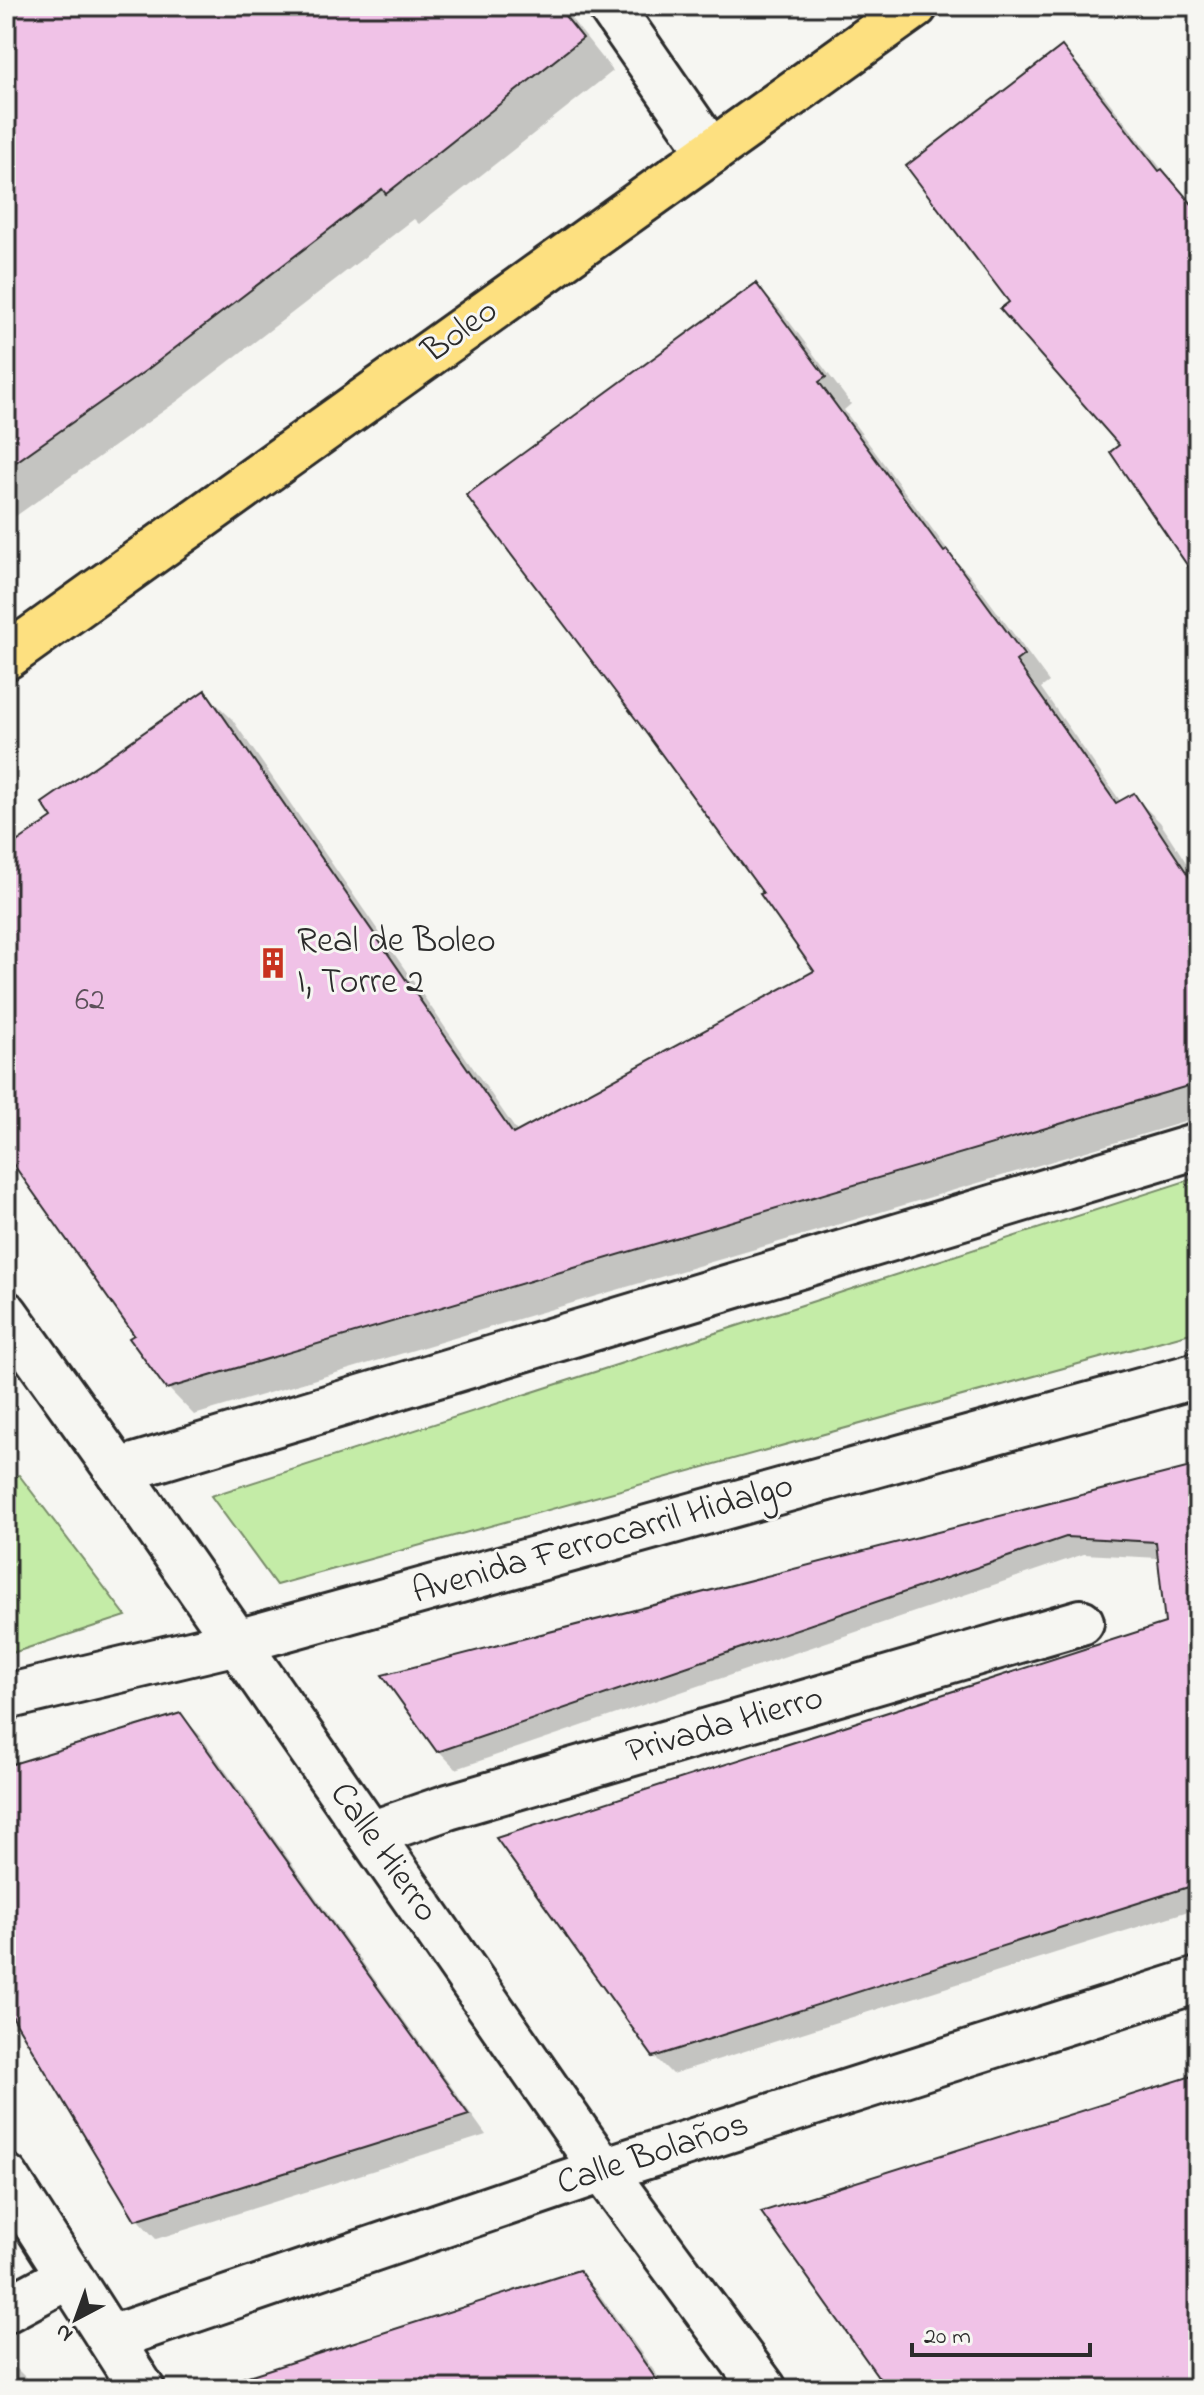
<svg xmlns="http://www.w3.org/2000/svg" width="1204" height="2395" font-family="'Indie Flower',sans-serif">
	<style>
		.green { fill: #c4eca7; stroke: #788c69; stroke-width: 2 }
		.shadow { fill: #0003 }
		.building { fill: #f0c2e7; stroke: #2b2b2b; stroke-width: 2 }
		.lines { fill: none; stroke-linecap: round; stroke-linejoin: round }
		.minor-casing { stroke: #2b2b2b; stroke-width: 50 }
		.tertiary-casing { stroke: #2b2b2b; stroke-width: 50 }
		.secondary-casing { stroke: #2b2b2b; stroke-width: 50 }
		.primary-casing { stroke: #2b2b2b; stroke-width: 50 }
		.minor { stroke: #f6f6f2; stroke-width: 44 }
		.tertiary { stroke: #f6f6f2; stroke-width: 44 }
		.secondary { stroke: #f6f6f2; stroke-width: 44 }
		.primary { stroke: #fde080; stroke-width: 44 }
		.labels { text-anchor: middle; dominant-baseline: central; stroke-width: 6; stroke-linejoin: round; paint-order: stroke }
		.number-label { font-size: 32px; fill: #5c515a }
		.street-label { font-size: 36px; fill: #2b2b2b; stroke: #f6f6f2 }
		.poi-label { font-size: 36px; fill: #2b2b2b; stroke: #f6f6f2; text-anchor: start }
	</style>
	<rect width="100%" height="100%" fill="#f6f6f2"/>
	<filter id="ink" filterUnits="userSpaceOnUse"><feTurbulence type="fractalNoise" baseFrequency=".0125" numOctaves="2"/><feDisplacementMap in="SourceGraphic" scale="16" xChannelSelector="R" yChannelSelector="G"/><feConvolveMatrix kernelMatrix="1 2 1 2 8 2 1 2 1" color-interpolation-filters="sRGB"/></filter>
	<g filter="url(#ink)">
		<!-- green -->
		<g class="green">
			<path d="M 1198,1177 L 1198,1331 L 276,1585 L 211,1496 Z"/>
			<path d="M 19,1475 L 126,1616 L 6,1655 L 6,1478 Z"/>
		</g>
		<!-- shadow -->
		<g class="shadow">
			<path d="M 6,6 L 561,6 L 613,71 L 419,224 L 414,219 L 179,400 L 6,523 Z"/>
			<path d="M 1062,49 L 1089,76 L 1170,180 L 1198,210 L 1198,576 L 1122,445 L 1011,302 Z"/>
			<path d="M 756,285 L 782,312 L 851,404 L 844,410 L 956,561 L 973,579 L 1049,682 L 1041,688 L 1121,802 L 1133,796 L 1160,822 L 1198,881 L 1198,1118 L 194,1415 L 168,1388 L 137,1336 L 6,1150 L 6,851 L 54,818 L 205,693 L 232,719 L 518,1133 L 817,972 Z"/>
			<path d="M 1198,1467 L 1198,1908 L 672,2074 L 654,2056 L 1167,1624 L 1159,1558 L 1084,1554 L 456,1769 L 439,1751 Z"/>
			<path d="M 180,1716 L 200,1735 L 486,2135 L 156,2239 L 137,2219 L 6,2003 L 6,1768 Z"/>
			<path d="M 578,2272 L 597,2291 L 667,2389 L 243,2389 L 238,2381 Z"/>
			<path d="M 16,2368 L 37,2389 L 6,2389 L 6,2373 Z"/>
		</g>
		<!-- building -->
		<g class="building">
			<path d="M 6,6 L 557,6 L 583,38 L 386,194 L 382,189 L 148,369 L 6,469 Z"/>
			<path d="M 1062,46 L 1159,171 L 1162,169 L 1198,211 L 1198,581 L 1110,452 L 1119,445 L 1000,309 L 1009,302 L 906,166 Z"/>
			<path d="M 756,283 L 826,377 L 819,382 L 944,552 L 947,550 L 1024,655 L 1016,661 L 1116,803 L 1134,793 L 1198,890 L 1198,1083 L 166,1389 L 129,1338 L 134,1335 L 6,1154 L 6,849 L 52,818 L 42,803 L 205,690 L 513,1134 L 814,971 L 760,894 L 763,893 L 638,722 L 466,495 Z"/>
			<path d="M 1198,1465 L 1198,1884 L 653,2057 L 496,1838 L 1165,1623 L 1156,1542 L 1066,1537 L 437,1752 L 382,1675 Z"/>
			<path d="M 181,1713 L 469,2115 L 135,2220 L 6,2006 L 6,1766 Z"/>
			<path d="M 1198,2074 L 1198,2389 L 887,2389 L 761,2212 Z"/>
			<path d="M 579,2270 L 663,2389 L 241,2389 L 239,2379 Z"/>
		</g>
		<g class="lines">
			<defs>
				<g id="minor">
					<path d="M 610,6 L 711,152"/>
					<path d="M 118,1471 L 1198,1146"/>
					<path d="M 370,1834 L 448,1807 L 1081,1622"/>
					<path d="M 6,2310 L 69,2276"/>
					<path d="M 111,2338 L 603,2170 L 1198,1980"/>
				</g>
				<g id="tertiary">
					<path d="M 6,1314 L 118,1471 L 603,2170 L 764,2389"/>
					<path d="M 6,2177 L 142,2389"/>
				</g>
				<path id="secondary" d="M 6,1697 L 237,1642 L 1198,1375"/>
				<path id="primary" d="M 6,657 L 915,6"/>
			</defs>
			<!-- minor casing -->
			<use href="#minor" class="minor-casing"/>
			<!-- tertiary casing -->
			<use href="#tertiary" class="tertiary-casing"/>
			<!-- secondary casing -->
			<use href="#secondary" class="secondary-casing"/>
			<!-- primary casing -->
			<use href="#primary" class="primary-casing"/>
			<!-- minor -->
			<use href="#minor" class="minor"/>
			<!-- tertiary -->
			<use href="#tertiary" class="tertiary"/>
			<!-- secondary -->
			<use href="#secondary" class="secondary"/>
			<!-- primary -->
			<use href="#primary" class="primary"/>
		</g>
	</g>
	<!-- icons -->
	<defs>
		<symbol id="building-bare" viewBox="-9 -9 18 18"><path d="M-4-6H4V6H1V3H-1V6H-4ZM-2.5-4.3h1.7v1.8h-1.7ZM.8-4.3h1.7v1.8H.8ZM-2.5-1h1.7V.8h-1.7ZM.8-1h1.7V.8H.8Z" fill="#c8321e" stroke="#f6f6f2" stroke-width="2.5" paint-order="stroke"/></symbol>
	</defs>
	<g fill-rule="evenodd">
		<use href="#building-bare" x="251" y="941" width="44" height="44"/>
	</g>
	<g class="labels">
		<!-- number labels -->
		<g class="number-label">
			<text x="90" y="1001">62</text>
		</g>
		<!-- street labels -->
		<g class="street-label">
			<text transform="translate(461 332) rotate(-36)">Boleo</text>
			<text transform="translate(603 1540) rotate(-16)">Avenida Ferrocarril Hidalgo</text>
			<text transform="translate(725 1726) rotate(-16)">Privada Hierro</text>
			<text transform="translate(383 1853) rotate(55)">Calle Hierro</text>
			<text transform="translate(653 2155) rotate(-18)">Calle Bolaños</text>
		</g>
		<!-- poi labels -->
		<g class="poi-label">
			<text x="297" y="942">Real de Boleo<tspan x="297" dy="41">I, Torre 2</tspan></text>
		</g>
	</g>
	<!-- margin -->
	<rect width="1204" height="2395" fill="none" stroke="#f6f6f2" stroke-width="32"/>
	<rect x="16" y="16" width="1172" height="2363" fill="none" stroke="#2b2b2b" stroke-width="3" filter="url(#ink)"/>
	<!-- north arrow -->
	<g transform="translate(76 2319) rotate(221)" stroke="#f6f6f2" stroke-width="6" paint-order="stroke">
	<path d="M0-6L14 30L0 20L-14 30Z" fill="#2b2b2b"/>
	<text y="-12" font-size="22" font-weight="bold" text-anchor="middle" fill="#2b2b2b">N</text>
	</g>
	<!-- scale -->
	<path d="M912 2343v12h178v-12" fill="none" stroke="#2b2b2b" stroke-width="4"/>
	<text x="924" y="2343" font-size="24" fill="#2b2b2b" stroke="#f6f6f2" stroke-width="6" paint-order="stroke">20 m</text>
</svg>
